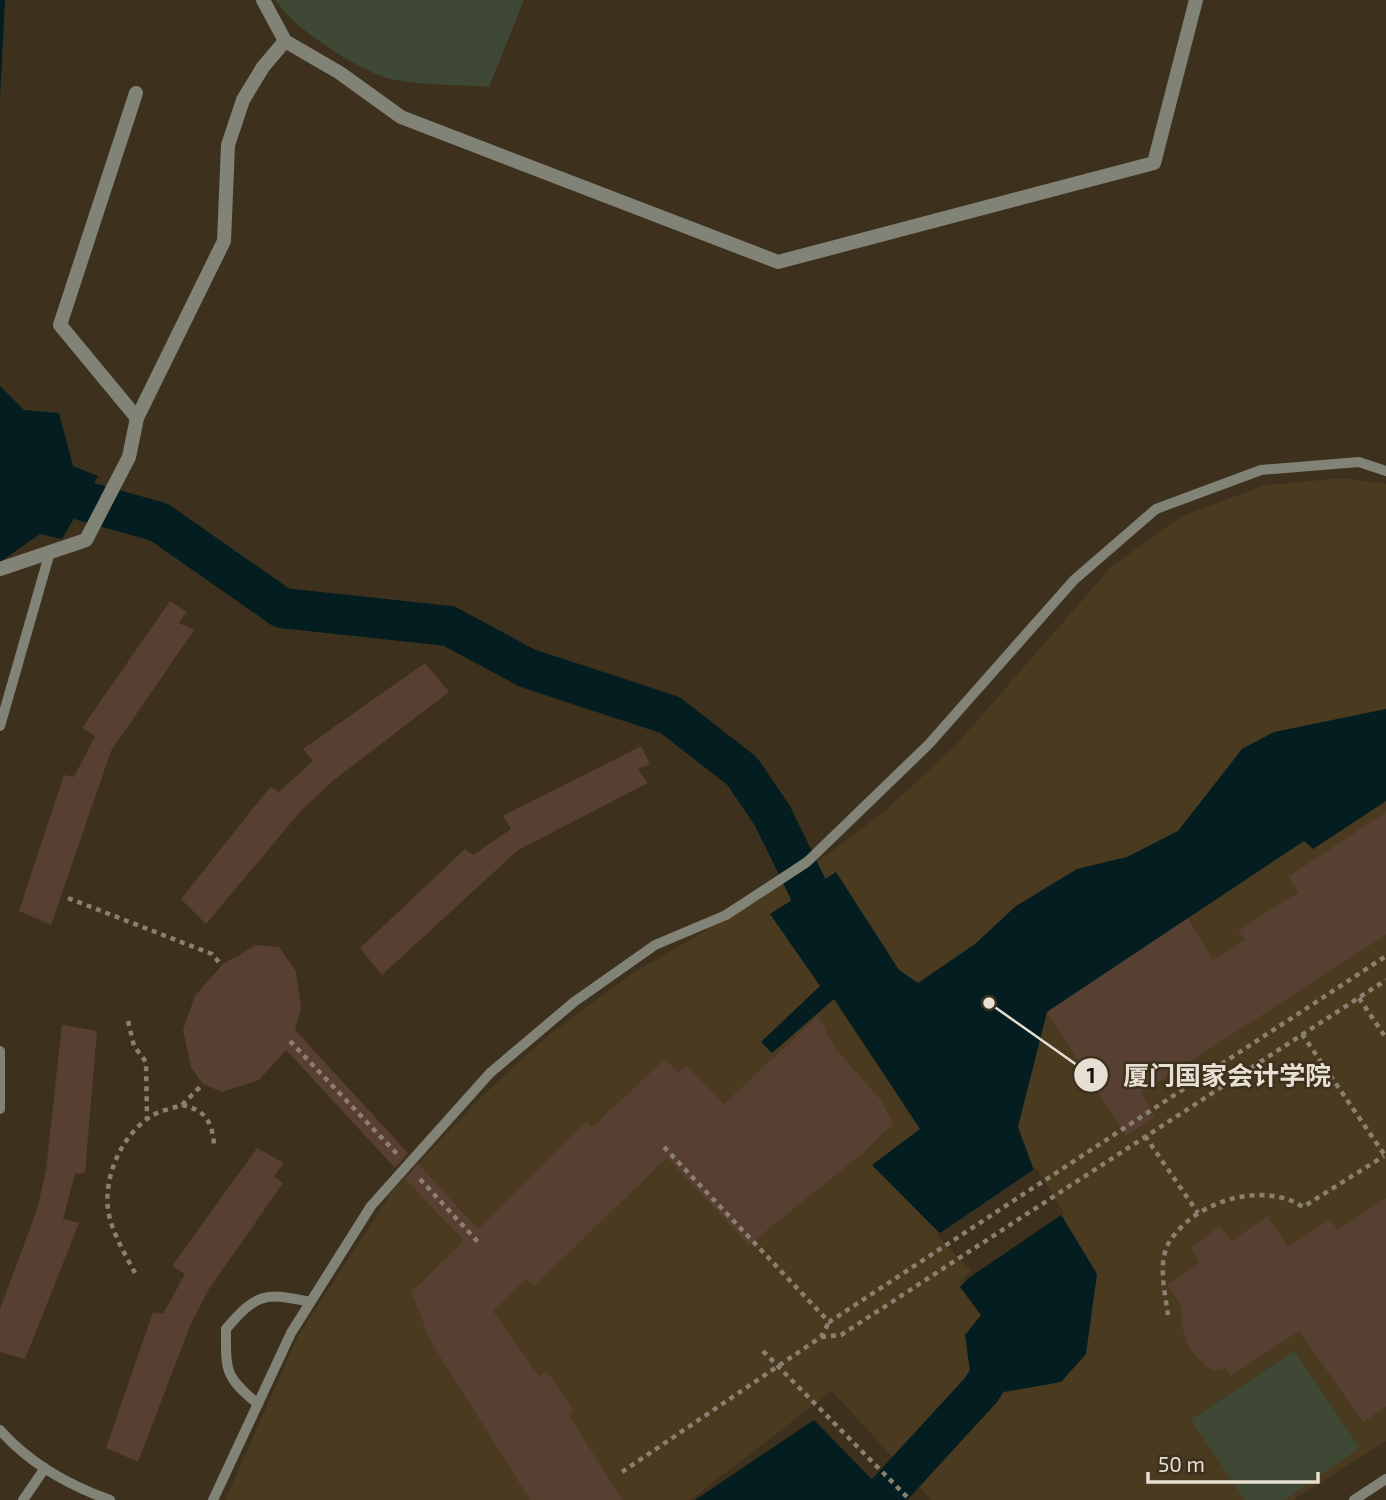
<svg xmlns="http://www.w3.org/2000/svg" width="1386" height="1500" font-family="'Exo 2','Noto Sans SC',sans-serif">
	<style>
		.built { fill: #4a3a20 }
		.green { fill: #3e4835 }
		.water { fill: #031d20 }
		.pier { fill: #3d311e }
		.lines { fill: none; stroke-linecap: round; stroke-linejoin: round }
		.river { stroke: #031d20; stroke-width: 40 }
		.building { fill: #573f31 }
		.path { stroke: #8a8070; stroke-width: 4.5; stroke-dasharray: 5 5; stroke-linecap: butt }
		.service { stroke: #818377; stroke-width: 10 }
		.minor { stroke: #818377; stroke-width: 14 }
		.leader { fill: none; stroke: #e7dfd3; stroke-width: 2.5 }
		.callout-dot { fill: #e7dfd3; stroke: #3d311e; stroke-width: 2.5 }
		.mark-label { font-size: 21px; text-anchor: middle; font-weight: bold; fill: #111 }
		.callout-label { font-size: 26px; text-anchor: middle; font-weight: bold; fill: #e7dfd3; stroke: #3d311e; stroke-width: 5; stroke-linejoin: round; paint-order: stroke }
	</style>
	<rect width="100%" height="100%" fill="#3d311e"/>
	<!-- built -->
	<path class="built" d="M 1344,478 L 1386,484 L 1386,1441 L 1293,1500 L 932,1500 L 832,1391 L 690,1500 L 225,1500 L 297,1338 L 393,1190 L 482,1096 L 551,1033 L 633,973 L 753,903 L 828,854 L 886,810 L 955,746 L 1112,566 L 1182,516 L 1266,485 Z"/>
	<!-- green -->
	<g class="green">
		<path d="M 276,0 L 524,0 L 489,87 C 457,84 422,86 391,79 C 362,72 290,27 276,0 Z"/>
		<path d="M 1294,1351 L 1360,1448 L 1284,1500 L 1245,1500 L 1191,1420 Z"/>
	</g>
	<!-- water -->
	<g class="water">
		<path d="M 0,0 L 5,0 L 0,99 Z"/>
		<path d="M 0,386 L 24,410 L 59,413 L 73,466 L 98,476 L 62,539 L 40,534 L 0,562 Z"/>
		<path d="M 1386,709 L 1386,801 L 1313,849 L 1304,841 L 1047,1012 L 1018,1127 L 1033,1168 L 1097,1274 L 1086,1354 L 1061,1382 L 1004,1392 L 971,1379 L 965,1335 L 981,1315 L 960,1287 L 976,1270 L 872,1165 L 920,1129 L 834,999 L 772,1053 L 761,1042 L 820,986 L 770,914 L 836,872 L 899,970 L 918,983 L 975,944 L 1016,906 L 1077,869 L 1127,857 L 1178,831 L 1242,749 L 1274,732 Z"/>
		<path d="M 814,1420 L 892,1500 L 695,1500 Z"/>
	</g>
	<!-- pier -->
	<path class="pier" d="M 1036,1168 L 1064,1213 L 957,1286 L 971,1271 L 937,1235 Z"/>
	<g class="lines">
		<!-- river -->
		<g class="river">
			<path d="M 84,501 L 159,522 L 282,608 L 449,626 L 527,668 L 670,715 L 742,771 L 772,815 L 832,938"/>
			<path d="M 880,1500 L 981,1390 L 1015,1336"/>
		</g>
	</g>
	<!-- building -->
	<g class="building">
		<path d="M 170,601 L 187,612 L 179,623 L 194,630 L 111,751 L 51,925 L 19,911 L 64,775 L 74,777 L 95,736 L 82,728 Z"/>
		<path d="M 425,663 L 449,692 L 330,783 L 300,812 L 206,924 L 181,899 L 270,787 L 279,792 L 313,761 L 303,749 Z"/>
		<path d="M 641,746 L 650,764 L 638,769 L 648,783 L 518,850 L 382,975 L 360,948 L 465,849 L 473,855 L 511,829 L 503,816 Z"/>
		<path d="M 1386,812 L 1386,935 L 1141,1093 L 1155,1116 L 1126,1136 L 1047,1012 L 1188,918 L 1213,960 L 1245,940 L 1238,930 L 1299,892 L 1288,877 Z"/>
		<path d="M 256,945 L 279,947 L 296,971 L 301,1008 L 295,1030 L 408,1153 L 395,1168 L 286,1050 L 259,1080 L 222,1092 L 203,1084 L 191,1067 L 183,1030 L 195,996 L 223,964 L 237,956 L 241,957 L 239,955 Z"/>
		<path d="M 818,1016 L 835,1048 L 881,1100 L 893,1124 L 863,1153 L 749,1245 L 667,1158 L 534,1286 L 526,1278 L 493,1311 L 539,1376 L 547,1371 L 573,1410 L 569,1416 L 623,1500 L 530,1500 L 431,1342 L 411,1292 L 464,1241 L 405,1179 L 418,1164 L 478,1229 L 587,1121 L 592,1127 L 665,1059 L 678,1072 L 686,1065 L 724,1104 Z"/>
		<path d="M 62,1025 L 97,1031 L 85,1173 L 75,1174 L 63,1219 L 79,1223 L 25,1359 L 0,1352 L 0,1309 L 37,1210 L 46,1170 Z"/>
		<path d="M 257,1148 L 284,1163 L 274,1176 L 283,1183 L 209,1289 L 190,1326 L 138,1462 L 106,1448 L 153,1312 L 163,1314 L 185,1274 L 172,1266 Z"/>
		<path d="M 1386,1198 L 1386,1407 L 1363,1422 L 1299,1331 L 1231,1376 L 1225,1368 L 1213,1371 L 1205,1366 L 1189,1348 L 1182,1327 L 1181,1306 L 1167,1285 L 1199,1263 L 1191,1247 L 1220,1226 L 1231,1241 L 1268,1216 L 1288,1247 L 1330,1219 L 1338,1230 Z"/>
	</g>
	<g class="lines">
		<!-- path -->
		<g class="path">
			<path d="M 68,898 L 212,954 L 222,966"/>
			<path d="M 1359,998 L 1386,1038"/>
			<path d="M 128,1021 L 134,1046 L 146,1062 L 147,1118"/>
			<path d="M 1302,1034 L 1386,1157"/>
			<path d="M 290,1041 L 399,1156"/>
			<path d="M 182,1105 L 203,1084"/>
			<path d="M 1145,1136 L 1198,1213"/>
			<path d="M 664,1147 L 829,1322 L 1386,956"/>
			<path d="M 420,1179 L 478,1242"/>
			<path d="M 135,1273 C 125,1254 111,1231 108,1209 C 104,1176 121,1138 147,1119 C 157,1111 171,1109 182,1105 C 205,1110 212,1121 214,1144"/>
			<path d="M 1168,1315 C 1165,1292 1157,1261 1170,1241 C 1196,1200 1264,1181 1303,1207 L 1384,1156"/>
			<path d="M 821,1337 L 841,1335 L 1386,980"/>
			<path d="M 763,1351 L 910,1500"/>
			<path d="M 622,1472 L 821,1337 L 829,1322"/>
		</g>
		<!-- service -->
		<g class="service">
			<path d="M 0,726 L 50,552"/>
			<path d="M 0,1051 L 0,1109"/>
			<path d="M 258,1404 C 224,1376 226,1371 226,1329 C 256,1293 266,1292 310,1302"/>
			<path d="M 0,1430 C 30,1464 68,1485 110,1500"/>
			<path d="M 23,1500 L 45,1468"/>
			<path d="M 213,1500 L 291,1333 L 371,1206 L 490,1073 L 574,1002 L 655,945 L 726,915 L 807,862 L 929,744 L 1074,580 L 1156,509 L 1261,470 L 1359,462 L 1386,471"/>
			<path d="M 1354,1500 L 1386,1479"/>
		</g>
		<!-- minor -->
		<g class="minor">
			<path d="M 263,0 L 285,41"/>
			<path d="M 136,93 L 60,325 L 137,418"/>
			<path d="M 0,569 L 86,540 L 129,457 L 137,418 L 224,241 L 228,145 L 243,100 L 263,67 L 285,41 L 340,73 L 401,117 L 778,262 L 1154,163 L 1196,0"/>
		</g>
	</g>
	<!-- callouts -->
	<path class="leader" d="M989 1003L1091 1075"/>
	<g class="callout-dot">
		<circle cx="989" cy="1003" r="7"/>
		<circle cx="1091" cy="1075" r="18"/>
	</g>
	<g class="mark-label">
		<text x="1091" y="1083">1</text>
	</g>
	<g class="callout-label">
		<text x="1227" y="1085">厦门国家会计学院</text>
	</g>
	<!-- scale -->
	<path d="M1148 1472v10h170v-10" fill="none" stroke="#e7dfd3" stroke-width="3.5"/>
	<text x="1158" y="1472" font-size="21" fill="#e7dfd3" stroke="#3d311e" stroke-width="5" paint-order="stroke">50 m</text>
</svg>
